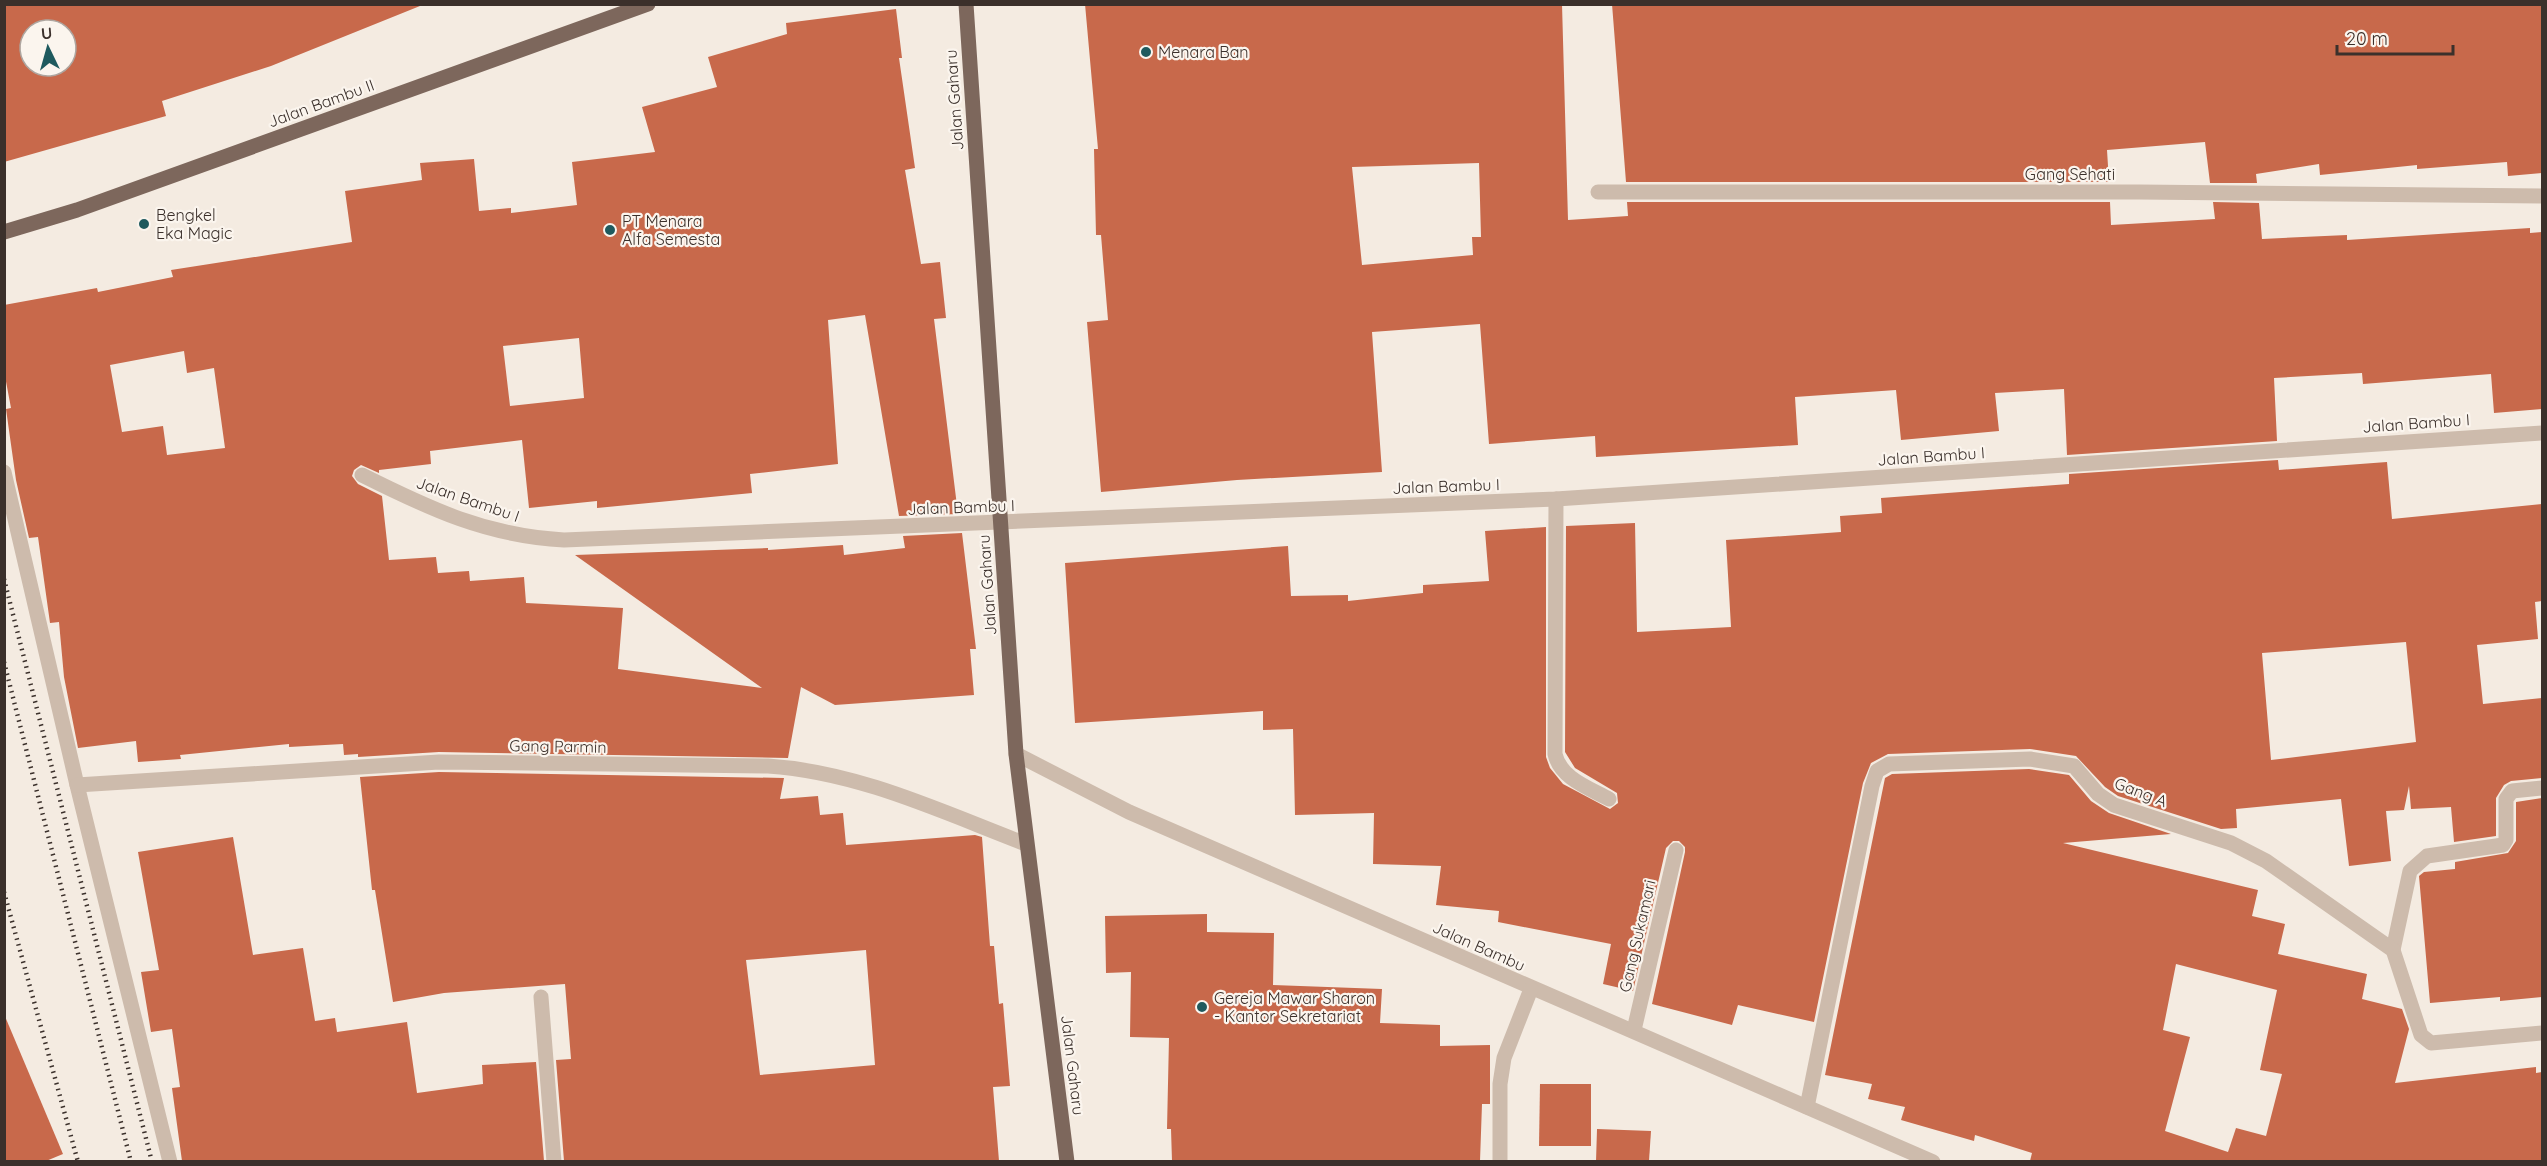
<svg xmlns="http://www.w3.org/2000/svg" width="2547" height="1166" font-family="Quicksand,sans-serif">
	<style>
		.building { fill: #c8694b; fill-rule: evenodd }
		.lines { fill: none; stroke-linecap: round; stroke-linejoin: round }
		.minor { stroke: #cdbbac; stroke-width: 15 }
		.major { stroke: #7d675c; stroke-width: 15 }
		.rail { stroke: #3b302b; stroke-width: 4.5; stroke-dasharray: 1.5 4.5; stroke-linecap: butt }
		.poi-dot { fill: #1f5a5e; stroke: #fbf5ee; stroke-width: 2 }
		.labels { text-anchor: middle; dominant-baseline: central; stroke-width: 4.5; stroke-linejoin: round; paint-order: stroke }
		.poi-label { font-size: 16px; fill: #3b302b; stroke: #fbf5ee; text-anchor: start }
		.street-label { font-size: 16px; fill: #3b302b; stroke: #fbf5ee }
	</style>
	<rect width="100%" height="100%" fill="#f4ebe1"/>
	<!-- building -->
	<g class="building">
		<path d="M 4,4 L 420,4 L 420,6 L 271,66 L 162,101 L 166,116 L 4,162 ZM 30,30 L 66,30 L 66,66 L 30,66 Z"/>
		<path d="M 1085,4 L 1562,4 L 1568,220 L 1628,216 L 1627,202 L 2110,202 L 2111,225 L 2215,219 L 2213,202 L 2259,203 L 2262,239 L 2347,235 L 2347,240 L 2530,228 L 2530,233 L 2542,232 L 2542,409 L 2494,413 L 2491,374 L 2363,384 L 2362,373 L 2274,378 L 2277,441 L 2067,455 L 2064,389 L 1995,393 L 1999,431 L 1901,440 L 1896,390 L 1795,397 L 1798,445 L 1596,457 L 1595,436 L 1489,444 L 1480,324 L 1372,332 L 1382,472 L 1237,480 L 1101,492 L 1087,322 L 1108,320 L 1101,235 L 1096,235 L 1094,149 L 1098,149 ZM 1479,163 L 1481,237 L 1472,237 L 1473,255 L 1362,265 L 1352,167 Z"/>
		<path d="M 1612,4 L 2542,4 L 2542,173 L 2508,176 L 2507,162 L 2417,169 L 2417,165 L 2320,175 L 2319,164 L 2256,174 L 2257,183 L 2210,183 L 2205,142 L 2107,150 L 2109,182 L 1626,182 Z"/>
		<path d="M 896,9 L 902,58 L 899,58 L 915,168 L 905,170 L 921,264 L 940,262 L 946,318 L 934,319 L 958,514 L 899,516 L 865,315 L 828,320 L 838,464 L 750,474 L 752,493 L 597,508 L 597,501 L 529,508 L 522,440 L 430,451 L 431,464 L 379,470 L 379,473 L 361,465 L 354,470 L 352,476 L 358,484 L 382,496 L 389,560 L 436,557 L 438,573 L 469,571 L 470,581 L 524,577 L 526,603 L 623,608 L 618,669 L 762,688 L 575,555 L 768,548 L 768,550 L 843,545 L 844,555 L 905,548 L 903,536 L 962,533 L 976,649 L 970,649 L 974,695 L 835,705 L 801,687 L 788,758 L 439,752 L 358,757 L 358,754 L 344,755 L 343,744 L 289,747 L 289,744 L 180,755 L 181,759 L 138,762 L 136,741 L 78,748 L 64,677 L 59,622 L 50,623 L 38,537 L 29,538 L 16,480 L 6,409 L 11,408 L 4,371 L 4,305 L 97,288 L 98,292 L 173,277 L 171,270 L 352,242 L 345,191 L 422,180 L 420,163 L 474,159 L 479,211 L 511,208 L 511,213 L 577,205 L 572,162 L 655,152 L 642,107 L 717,87 L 708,57 L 787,34 L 786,23 ZM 579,338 L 584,398 L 510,406 L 503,346 ZM 184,351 L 187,373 L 214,368 L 225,448 L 167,455 L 163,426 L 122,432 L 110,365 Z"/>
		<path d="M 2278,460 L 2279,470 L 2387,462 L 2392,519 L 2542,504 L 2542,601 L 2535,602 L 2538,639 L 2477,645 L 2483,704 L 2542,698 L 2542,778 L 2511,781 L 2504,785 L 2496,798 L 2496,836 L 2454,842 L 2451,807 L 2411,809 L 2409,786 L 2404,810 L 2386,811 L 2391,861 L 2349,866 L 2341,799 L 2236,809 L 2237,828 L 2221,829 L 2118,796 L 2105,787 L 2076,756 L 2030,749 L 1888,754 L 1871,763 L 1863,783 L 1814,1022 L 1738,1005 L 1732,1025 L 1652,1004 L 1685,852 L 1685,847 L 1679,841 L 1673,841 L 1666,848 L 1633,991 L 1603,984 L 1611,944 L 1498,922 L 1499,911 L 1436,905 L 1441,866 L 1373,864 L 1374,813 L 1295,815 L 1293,729 L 1263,730 L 1263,711 L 1075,723 L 1065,563 L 1288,546 L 1291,596 L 1348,595 L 1348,601 L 1423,593 L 1423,585 L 1489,581 L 1485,531 L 1546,527 L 1546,757 L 1550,768 L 1563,784 L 1610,809 L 1618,803 L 1617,793 L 1575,768 L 1565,752 L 1566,526 L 1635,523 L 1637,632 L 1731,627 L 1726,540 L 1841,532 L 1840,516 L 1882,513 L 1881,498 L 2069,484 L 2069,474 ZM 2406,642 L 2416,742 L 2271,760 L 2262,653 Z"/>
		<path d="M 2029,769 L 2069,775 L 2091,801 L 2109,813 L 2171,834 L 2063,843 L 2258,890 L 2252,916 L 2285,924 L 2278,954 L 2367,974 L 2362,999 L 2402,1009 L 2409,1029 L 2395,1083 L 2536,1067 L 2536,1073 L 2542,1072 L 2542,1161 L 2030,1161 L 2032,1153 L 1975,1135 L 1974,1141 L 1901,1120 L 1905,1107 L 1868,1099 L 1872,1084 L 1825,1075 L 1885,778 L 1892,774 ZM 2176,964 L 2277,990 L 2260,1070 L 2282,1074 L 2266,1136 L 2236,1128 L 2228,1152 L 2165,1131 L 2190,1037 L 2163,1030 Z"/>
		<path d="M 439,772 L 784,778 L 780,799 L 818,796 L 820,815 L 843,813 L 846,845 L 975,835 L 982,837 L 990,946 L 994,946 L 999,1004 L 1003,1003 L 1010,1086 L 993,1087 L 999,1161 L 564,1161 L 556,1060 L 571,1059 L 565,984 L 444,993 L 393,1002 L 375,890 L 372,890 L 360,777 ZM 866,950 L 875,1065 L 760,1075 L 746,960 Z"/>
		<path d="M 2542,798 L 2542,997 L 2500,1001 L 2500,997 L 2430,1003 L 2419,876 L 2424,872 L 2455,869 L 2455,862 L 2508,853 L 2516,841 L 2516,802 Z"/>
		<path d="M 233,837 L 253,955 L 303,948 L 315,1021 L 335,1018 L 337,1032 L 407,1022 L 417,1093 L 483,1084 L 482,1065 L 536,1062 L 544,1161 L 182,1161 L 172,1088 L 180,1087 L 172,1029 L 151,1032 L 141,972 L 159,970 L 138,852 Z"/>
		<path d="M 1207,914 L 1207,932 L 1274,933 L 1273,985 L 1382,989 L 1380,1023 L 1440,1025 L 1440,1046 L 1490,1045 L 1490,1104 L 1482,1104 L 1480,1161 L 1172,1161 L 1171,1129 L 1167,1129 L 1169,1038 L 1130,1037 L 1131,972 L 1106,973 L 1105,916 Z"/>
		<path d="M 4,1014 L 63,1154 L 46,1161 L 4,1161 Z"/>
		<path d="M 1540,1084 L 1591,1084 L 1591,1146 L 1539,1146 Z"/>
		<path d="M 1597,1129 L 1651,1131 L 1649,1161 L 1596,1161 Z"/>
	</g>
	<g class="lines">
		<!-- minor -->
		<g class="minor">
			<path d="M 1598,192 L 2139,192 L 2542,196"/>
			<path d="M 4,472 L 77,785 L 170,1162"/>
			<path d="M 362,475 C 430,509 487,536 564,540 L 1556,499 L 2542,433"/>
			<path d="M 1556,499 L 1555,754 C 1560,778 1589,788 1609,799"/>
			<path d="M 1016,754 L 1129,812 L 1933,1162"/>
			<path d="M 77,785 L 439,762 L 768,766 C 859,772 942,812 1026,844"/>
			<path d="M 2393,950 L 2410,871 L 2427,856 L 2503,845 L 2506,840 L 2506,799 L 2512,791 L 2542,788"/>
			<path d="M 541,997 L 554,1162"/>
			<path d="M 1634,1030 L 1676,850"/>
			<path d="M 1807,1107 L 1872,786 L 1877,771 L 1889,764 L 2030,759 L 2074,766 L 2098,794 L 2114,805 L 2231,843 L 2266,861 L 2393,950 L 2421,1035 L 2431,1043 L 2542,1033"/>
			<path d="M 1500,1162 L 1500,1084 L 1504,1058 L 1531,989"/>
		</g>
		<!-- major -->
		<g class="major">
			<path d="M 966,4 L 1016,754 L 1067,1162"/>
			<path d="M 4,232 L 77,210 L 648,4"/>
		</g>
		<!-- rail -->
		<g class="rail">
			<path d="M 4,579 L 152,1162"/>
			<path d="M 4,662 L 131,1162"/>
			<path d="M 4,892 L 78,1162"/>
		</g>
	</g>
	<!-- markers -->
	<g class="poi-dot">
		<circle cx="1146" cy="52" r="6"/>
		<circle cx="144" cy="224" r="6"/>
		<circle cx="610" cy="230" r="6"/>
		<circle cx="1202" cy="1007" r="6"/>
	</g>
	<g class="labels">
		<!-- poi labels -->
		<g class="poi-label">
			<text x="1158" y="52">Menara Ban</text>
			<text x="156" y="215">Bengkel<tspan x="156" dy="18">Eka Magic</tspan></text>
			<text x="622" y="221">PT Menara<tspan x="622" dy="18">Alfa Semesta</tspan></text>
			<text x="1214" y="998">Gereja Mawar Sharon<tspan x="1214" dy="18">- Kantor Sekretariat</tspan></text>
		</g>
		<!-- street labels -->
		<g class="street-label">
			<text transform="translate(954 100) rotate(-94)">Jalan Gaharu</text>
			<text transform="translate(321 103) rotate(-20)">Jalan Bambu II</text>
			<text x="2070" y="174">Gang Sehati</text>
			<text transform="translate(2416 423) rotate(-4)">Jalan Bambu I</text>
			<text transform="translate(1931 456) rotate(-4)">Jalan Bambu I</text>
			<text transform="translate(1446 486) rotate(-2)">Jalan Bambu I</text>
			<text transform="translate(468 499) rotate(19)">Jalan Bambu I</text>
			<text transform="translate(961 507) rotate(-2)">Jalan Bambu I</text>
			<text transform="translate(987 585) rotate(-94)">Jalan Gaharu</text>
			<text transform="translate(558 746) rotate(1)">Gang Parmin</text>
			<text transform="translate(2141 792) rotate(21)">Gang A</text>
			<text transform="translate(1637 936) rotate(-77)">Gang Sukamari</text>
			<text transform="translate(1479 946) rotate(24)">Jalan Bambu</text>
			<text transform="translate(1073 1065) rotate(83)">Jalan Gaharu</text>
		</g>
	</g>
	<!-- border -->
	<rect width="2547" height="1166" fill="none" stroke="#3b302b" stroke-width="12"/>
	<!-- north arrow -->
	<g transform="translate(48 48) rotate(355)"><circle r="28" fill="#fbf5ee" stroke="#aea6a0" stroke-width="1.5"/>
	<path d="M0-4.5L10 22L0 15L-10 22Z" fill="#1f5a5e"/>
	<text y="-9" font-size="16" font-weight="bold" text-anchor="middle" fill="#3b302b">U</text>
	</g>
	<!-- scale -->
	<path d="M2337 45v9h116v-9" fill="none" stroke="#3b302b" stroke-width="3"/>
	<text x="2346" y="45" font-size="18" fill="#3b302b" stroke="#fbf5ee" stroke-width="4.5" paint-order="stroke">20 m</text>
</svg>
